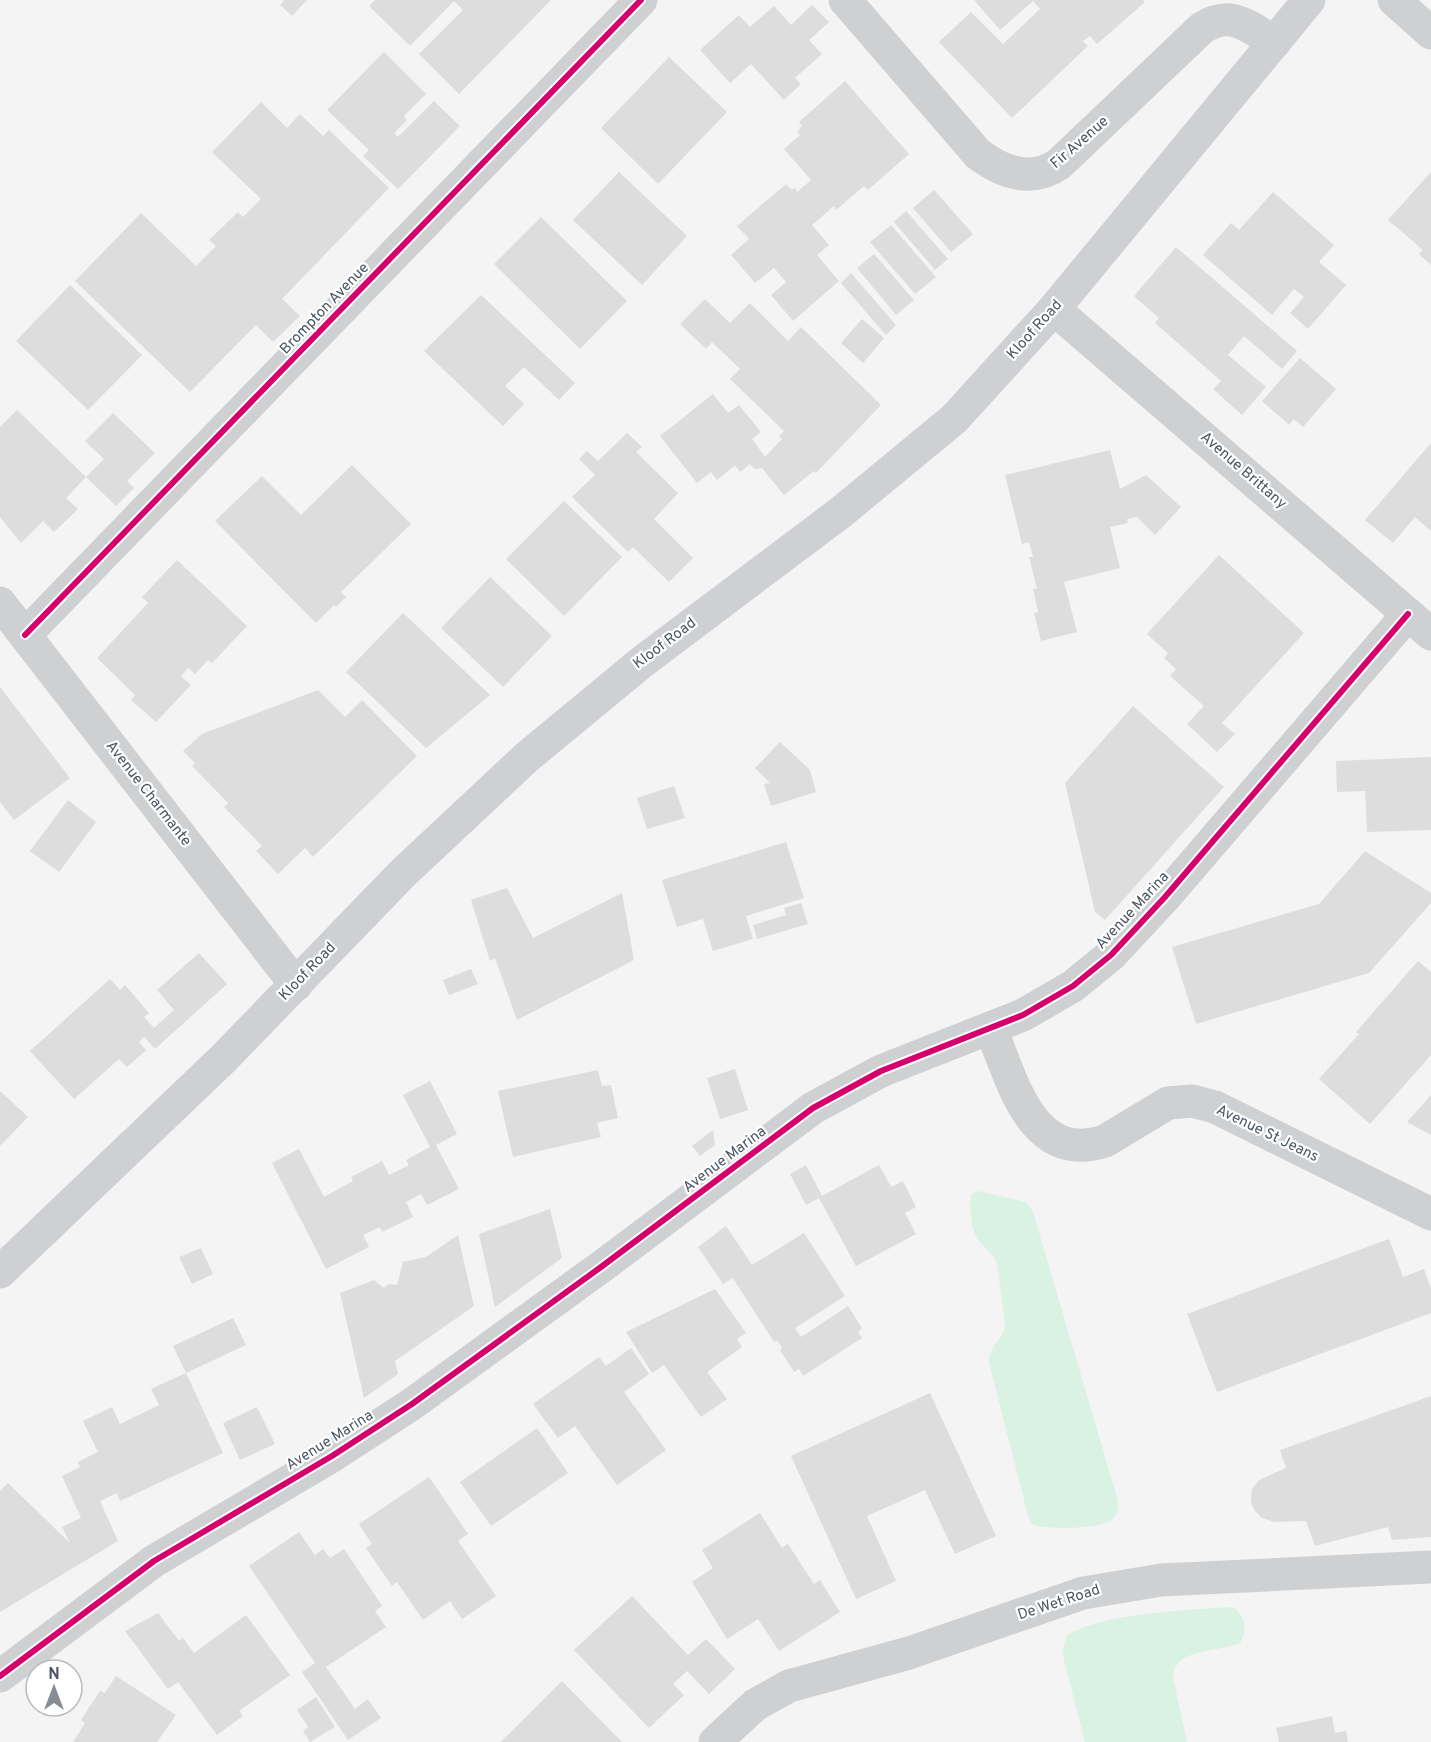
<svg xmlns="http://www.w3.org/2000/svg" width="1431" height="1742" font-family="Overpass,sans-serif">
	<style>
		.green { fill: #d9f2e3 }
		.building { fill: #ddddde }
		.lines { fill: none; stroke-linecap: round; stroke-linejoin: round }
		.minor { stroke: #ced0d2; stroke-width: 33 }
		.secondary { stroke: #ced0d4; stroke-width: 33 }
		.cycleway-casing { stroke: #fff; stroke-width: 10 }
		.cycleway { stroke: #d6006c; stroke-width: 6 }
		.labels { text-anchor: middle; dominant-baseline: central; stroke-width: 4.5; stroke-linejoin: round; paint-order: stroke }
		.street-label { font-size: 15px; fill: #4a5661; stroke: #fff }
	</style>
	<rect width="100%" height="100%" fill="#f4f4f4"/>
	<!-- green -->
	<g class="green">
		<path d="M 978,1191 L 1026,1202 L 1033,1212 L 1118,1501 C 1118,1508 1118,1514 1113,1519 C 1102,1529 1044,1531 1032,1524 L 1028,1516 L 989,1362 C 989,1345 1004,1339 1005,1324 L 997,1263 C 993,1253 986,1249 979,1241 C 971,1232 968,1205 972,1194 Z"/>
		<path d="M 1225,1607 L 1234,1608 C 1246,1618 1248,1629 1240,1643 C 1218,1653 1175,1647 1173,1677 L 1187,1742 L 1085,1742 L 1062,1652 L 1067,1635 C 1105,1613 1180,1611 1225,1607 Z"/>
	</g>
	<!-- building -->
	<g class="building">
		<path d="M 284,0 L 307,0 L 292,16 L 280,5 Z"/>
		<path d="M 375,0 L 551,0 L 459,94 L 419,54 L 463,10 L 454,1 L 410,46 L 369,6 Z"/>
		<path d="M 974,0 L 1143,0 L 1145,2 L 1097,44 L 1090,36 L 1083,41 L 1088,46 L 1012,118 L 939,42 L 971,12 L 1003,44 L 1040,9 L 1033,1 L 1000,30 Z"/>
		<path d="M 812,5 L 829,22 L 809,40 L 822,54 L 795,78 L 801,84 L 784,100 L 751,64 L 730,83 L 700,50 L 739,15 L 750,27 L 774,6 L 791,25 Z"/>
		<path d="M 384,52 L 426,94 L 404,116 L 407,120 L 394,133 L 398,137 L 434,101 L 460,126 L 398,189 L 363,156 L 369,150 L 327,110 Z"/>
		<path d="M 669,57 L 727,112 L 658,184 L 601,128 Z"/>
		<path d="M 845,81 L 909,154 L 868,190 L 864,186 L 836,210 L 834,206 L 812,225 L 829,245 L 817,255 L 839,281 L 793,321 L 771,295 L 786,282 L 774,268 L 755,283 L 731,255 L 749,239 L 737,226 L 786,184 L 792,190 L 795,188 L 797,192 L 811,180 L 784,149 L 800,135 L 797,132 L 802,126 L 799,122 Z"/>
		<path d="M 261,102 L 287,128 L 300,114 L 323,136 L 329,130 L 389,188 L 282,299 L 300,316 L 273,342 L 256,325 L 190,392 L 75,281 L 141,213 L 196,266 L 216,246 L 209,240 L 238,212 L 243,217 L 261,199 L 212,152 Z"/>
		<path d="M 619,172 L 687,236 L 642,285 L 573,220 Z"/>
		<path d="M 1431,172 L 1431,265 L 1419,254 L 1423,250 L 1388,220 Z"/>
		<path d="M 934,190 L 973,234 L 951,252 L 913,208 Z"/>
		<path d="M 1273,192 L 1334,245 L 1319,262 L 1346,285 L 1308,329 L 1290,313 L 1304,297 L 1294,289 L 1272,315 L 1203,255 L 1231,223 L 1239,230 Z"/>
		<path d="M 906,211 L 948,259 L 935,270 L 894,222 Z"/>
		<path d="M 541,217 L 627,301 L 580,349 L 494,264 Z"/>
		<path d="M 891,225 L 936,277 L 915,294 L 870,242 Z"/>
		<path d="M 1176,247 L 1297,351 L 1282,369 L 1244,336 L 1228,355 L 1266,387 L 1242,415 L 1213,389 L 1221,381 L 1155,323 L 1159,318 L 1134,296 Z"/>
		<path d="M 874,254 L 914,300 L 896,315 L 857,268 Z"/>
		<path d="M 851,273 L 896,325 L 886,335 L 841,283 Z"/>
		<path d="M 70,285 L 142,355 L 88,410 L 16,341 Z"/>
		<path d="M 481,295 L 575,383 L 559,400 L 524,367 L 505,386 L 524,404 L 503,426 L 424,351 Z"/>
		<path d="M 705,299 L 730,323 L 750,303 L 788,341 L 801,327 L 881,405 L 816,473 L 814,471 L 784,495 L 762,468 L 755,469 L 750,464 L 740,472 L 735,465 L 717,480 L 711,472 L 697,483 L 660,436 L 713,394 L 728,413 L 739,405 L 761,432 L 752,439 L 765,457 L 782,439 L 779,436 L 784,431 L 730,379 L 740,369 L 712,342 L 706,349 L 680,324 Z"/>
		<path d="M 862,319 L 884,338 L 863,363 L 841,343 Z"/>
		<path d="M 1300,358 L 1336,389 L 1303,427 L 1294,419 L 1289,425 L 1262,401 Z"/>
		<path d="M 17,410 L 86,477 L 66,498 L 78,509 L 54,532 L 43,521 L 21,543 L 0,517 L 0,427 Z"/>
		<path d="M 113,413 L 155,453 L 127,481 L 134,488 L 116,506 L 86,477 L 104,459 L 85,441 Z"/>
		<path d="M 627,433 L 642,447 L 636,452 L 678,493 L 654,519 L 693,558 L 669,582 L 633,547 L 628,552 L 572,497 L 595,475 L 579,459 L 587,451 L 598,461 Z"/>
		<path d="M 1431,443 L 1431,531 L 1415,517 L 1393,543 L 1365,520 Z"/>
		<path d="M 1110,450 L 1120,489 L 1146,475 L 1181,507 L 1155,535 L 1137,517 L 1127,519 L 1128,523 L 1110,527 L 1120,568 L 1064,582 L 1077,632 L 1041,641 L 1034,613 L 1038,612 L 1033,589 L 1037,589 L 1029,557 L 1033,557 L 1029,542 L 1022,544 L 1005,475 Z"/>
		<path d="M 352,465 L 411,524 L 341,592 L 346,597 L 336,607 L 334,605 L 316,623 L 215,521 L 262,476 L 301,515 Z"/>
		<path d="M 564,501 L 622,557 L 564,616 L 506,559 Z"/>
		<path d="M 1219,555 L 1304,633 L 1222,723 L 1235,734 L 1217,752 L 1187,724 L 1204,706 L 1170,676 L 1176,669 L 1164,658 L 1168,653 L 1147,634 Z"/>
		<path d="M 177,560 L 247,626 L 212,663 L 208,660 L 195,674 L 188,668 L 181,676 L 191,685 L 156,722 L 131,700 L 135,695 L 97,658 L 148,603 L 142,597 Z"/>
		<path d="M 490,577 L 552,636 L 503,687 L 441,628 Z"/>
		<path d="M 403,613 L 490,695 L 426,748 L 346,672 Z"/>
		<path d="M 0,687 L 70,778 L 14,820 L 0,802 Z"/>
		<path d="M 318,690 L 345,717 L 362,700 L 417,756 L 313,857 L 305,848 L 278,874 L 256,851 L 262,846 L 224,807 L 228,803 L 192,766 L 195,763 L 183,751 L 202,734 Z"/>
		<path d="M 1133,706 L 1224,787 L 1105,920 L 1095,912 L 1065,783 Z"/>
		<path d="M 780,742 L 810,770 L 816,792 L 771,806 L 764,784 L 770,783 L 755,768 Z"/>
		<path d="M 1431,757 L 1431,830 L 1367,832 L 1365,791 L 1337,792 L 1336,761 Z"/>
		<path d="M 674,786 L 685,818 L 647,829 L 637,798 Z"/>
		<path d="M 68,800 L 96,822 L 59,872 L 30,851 Z"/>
		<path d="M 786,842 L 804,898 L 746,916 L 753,939 L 713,951 L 703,919 L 677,927 L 662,880 Z"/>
		<path d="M 1365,851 L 1431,893 L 1431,903 L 1369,973 L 1196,1024 L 1172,947 L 1319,904 Z"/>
		<path d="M 507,888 L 533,938 L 622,893 L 634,960 L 517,1020 L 495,958 L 490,961 L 471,900 Z"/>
		<path d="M 801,903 L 808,924 L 757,939 L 753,925 L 786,915 L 784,908 Z"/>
		<path d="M 199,953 L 227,984 L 155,1049 L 144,1037 L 139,1042 L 146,1050 L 127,1067 L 119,1059 L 74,1099 L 30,1051 L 110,979 L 120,990 L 125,985 L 149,1013 L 144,1017 L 154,1028 L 174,1010 L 157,990 Z"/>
		<path d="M 1418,961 L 1431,972 L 1431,1055 L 1370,1124 L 1319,1079 L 1359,1034 L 1356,1032 Z"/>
		<path d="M 471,969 L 478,984 L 449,995 L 443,980 Z"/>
		<path d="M 735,1069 L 748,1110 L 720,1119 L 707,1078 Z"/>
		<path d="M 598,1070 L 602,1086 L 611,1085 L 618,1118 L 597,1123 L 601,1137 L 513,1157 L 498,1091 Z"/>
		<path d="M 430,1081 L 457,1134 L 436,1145 L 459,1189 L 427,1205 L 421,1194 L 406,1202 L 413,1217 L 382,1232 L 380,1227 L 363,1235 L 369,1247 L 326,1269 L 272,1163 L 299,1149 L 324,1197 L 353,1181 L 351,1177 L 382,1161 L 389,1175 L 409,1165 L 406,1160 L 430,1147 L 403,1095 Z"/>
		<path d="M 0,1091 L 28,1117 L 0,1146 Z"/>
		<path d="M 1431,1095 L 1431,1135 L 1407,1122 Z"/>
		<path d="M 713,1130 L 715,1145 L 700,1156 L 692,1146 Z"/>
		<path d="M 806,1165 L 822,1196 L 879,1165 L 891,1187 L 903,1181 L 916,1207 L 905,1213 L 916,1234 L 856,1266 L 819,1198 L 806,1205 L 790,1174 Z"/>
		<path d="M 550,1209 L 562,1258 L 495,1307 L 479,1234 Z"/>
		<path d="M 726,1226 L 752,1265 L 804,1233 L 845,1296 L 795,1328 L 801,1337 L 848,1306 L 862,1328 L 858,1332 L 862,1338 L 803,1376 L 799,1369 L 794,1372 L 780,1350 L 782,1348 L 777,1340 L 774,1342 L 733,1278 L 723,1284 L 698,1247 Z"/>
		<path d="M 458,1235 L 474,1306 L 395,1361 L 398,1374 L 364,1398 L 340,1293 L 374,1280 L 384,1288 L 389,1284 L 397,1285 L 403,1262 L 426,1257 Z"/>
		<path d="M 1389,1239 L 1403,1277 L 1424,1269 L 1431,1289 L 1431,1313 L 1217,1392 L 1187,1314 Z"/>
		<path d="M 201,1248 L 213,1274 L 192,1284 L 179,1257 Z"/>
		<path d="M 715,1289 L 746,1333 L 737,1339 L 742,1347 L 707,1372 L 727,1399 L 701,1417 L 664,1365 L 652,1373 L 626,1332 Z"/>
		<path d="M 233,1318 L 246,1345 L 186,1373 L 173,1346 Z"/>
		<path d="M 631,1348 L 649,1374 L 624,1392 L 666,1450 L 617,1485 L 575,1426 L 558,1438 L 533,1404 L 599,1357 L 606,1366 Z"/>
		<path d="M 186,1373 L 223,1453 L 120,1501 L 117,1493 L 100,1501 L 118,1541 L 0,1612 L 0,1491 L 8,1483 L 70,1543 L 62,1527 L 81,1518 L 62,1476 L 80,1467 L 78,1462 L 98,1452 L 83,1421 L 112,1407 L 120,1424 L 159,1405 L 151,1389 Z"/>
		<path d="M 930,1393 L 996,1536 L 955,1554 L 925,1490 L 867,1516 L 896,1581 L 856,1599 L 791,1456 Z"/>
		<path d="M 1431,1396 L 1431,1537 L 1392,1540 L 1388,1527 L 1315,1546 L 1306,1521 L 1274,1522 L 1262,1518 L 1254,1510 L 1251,1501 L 1252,1489 L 1259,1480 L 1286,1468 L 1280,1450 Z"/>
		<path d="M 257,1407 L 275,1444 L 240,1460 L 223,1423 Z"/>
		<path d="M 537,1428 L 568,1473 L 491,1526 L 460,1482 Z"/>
		<path d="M 429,1477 L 468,1534 L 458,1541 L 496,1596 L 462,1619 L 450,1601 L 423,1620 L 397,1582 L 392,1586 L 366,1548 L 372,1544 L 359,1524 Z"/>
		<path d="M 760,1513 L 782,1548 L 788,1544 L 814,1584 L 820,1580 L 840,1612 L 779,1651 L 758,1619 L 727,1639 L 692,1582 L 713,1568 L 702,1550 Z"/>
		<path d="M 299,1532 L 315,1555 L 323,1549 L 330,1558 L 344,1549 L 382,1606 L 375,1611 L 386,1627 L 326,1667 L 355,1709 L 368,1699 L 381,1718 L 348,1740 L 302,1672 L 315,1663 L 249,1566 Z"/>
		<path d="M 632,1596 L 688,1655 L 706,1639 L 735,1669 L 709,1694 L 687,1671 L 673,1684 L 684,1695 L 649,1728 L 574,1650 Z"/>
		<path d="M 158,1613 L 179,1641 L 183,1638 L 194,1653 L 246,1615 L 290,1675 L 239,1711 L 243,1716 L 217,1735 L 178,1682 L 168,1689 L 125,1631 Z"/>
		<path d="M 116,1676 L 176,1715 L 157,1742 L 73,1742 L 85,1723 L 81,1720 L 100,1691 L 105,1693 Z"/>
		<path d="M 562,1681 L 622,1742 L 501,1742 Z"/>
		<path d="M 316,1697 L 335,1727 L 310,1742 L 303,1731 L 308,1727 L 297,1710 Z"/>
		<path d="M 1332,1716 L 1335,1733 L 1346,1731 L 1348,1742 L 1279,1742 L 1276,1728 Z"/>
	</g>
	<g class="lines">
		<!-- minor -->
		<g class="minor">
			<path d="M 845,0 L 978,154 C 1003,173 1032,183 1059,164 L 1202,28 C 1232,9 1248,27 1275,42"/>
			<path d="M 1394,0 L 1431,33"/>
			<path d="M 1054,309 L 1431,634"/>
			<path d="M 0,603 L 296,985"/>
			<path d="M 25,635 L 641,0"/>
			<path d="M 991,1029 C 1012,1079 1031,1165 1105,1141 L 1168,1103 L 1192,1101 L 1215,1107 L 1431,1214"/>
			<path d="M 0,1676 L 154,1561 L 332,1456 L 412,1404 L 601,1267 L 813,1108 L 881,1071 L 1023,1015 L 1073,986 L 1111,955 L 1165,897 L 1408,614"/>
			<path d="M 715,1742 L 755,1705 L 789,1686 L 909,1653 L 1083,1593 L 1161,1580 L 1431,1567"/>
		</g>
		<!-- secondary -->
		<path class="secondary" d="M 0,1272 L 224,1058 L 403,873 L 527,757 L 642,662 L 840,513 L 954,419 L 1054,309 L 1309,0"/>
		<defs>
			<g id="cycleway">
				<path d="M 25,635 L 641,0"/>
				<path d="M 0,1676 L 154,1561 L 332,1456 L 412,1404 L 601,1267 L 813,1108 L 881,1071 L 1023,1015 L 1073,986 L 1111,955 L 1165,897 L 1408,614"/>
			</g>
		</defs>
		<!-- cycleway casing -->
		<use href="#cycleway" class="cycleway-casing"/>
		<!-- cycleway -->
		<use href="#cycleway" class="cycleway"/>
	</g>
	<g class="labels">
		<!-- street labels -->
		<g class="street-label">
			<text transform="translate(1080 143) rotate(-41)">Fir Avenue</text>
			<text transform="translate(325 309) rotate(-46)">Brompton Avenue</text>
			<text transform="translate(1035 330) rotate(-48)">Kloof Road</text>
			<text transform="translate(1243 471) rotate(41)">Avenue Brittany</text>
			<text transform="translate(665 644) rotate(-37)">Kloof Road</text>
			<text transform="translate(148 794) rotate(52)">Avenue Charmante</text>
			<text transform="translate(1133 911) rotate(-47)">Avenue Marina</text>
			<text transform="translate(308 972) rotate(-46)">Kloof Road</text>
			<text transform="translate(1267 1134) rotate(26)">Avenue St Jeans</text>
			<text transform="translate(725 1160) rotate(-37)">Avenue Marina</text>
			<text transform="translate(330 1441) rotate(-32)">Avenue Marina</text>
			<text transform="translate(1059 1603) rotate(-18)">De Wet Road</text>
		</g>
	</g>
	<!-- north arrow -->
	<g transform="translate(54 1688)"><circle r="28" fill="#ffffff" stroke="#b7bbc0" stroke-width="1.5"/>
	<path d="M0-4.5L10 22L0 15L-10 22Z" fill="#868d94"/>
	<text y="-9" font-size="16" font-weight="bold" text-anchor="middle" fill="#4a5661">N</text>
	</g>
</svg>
